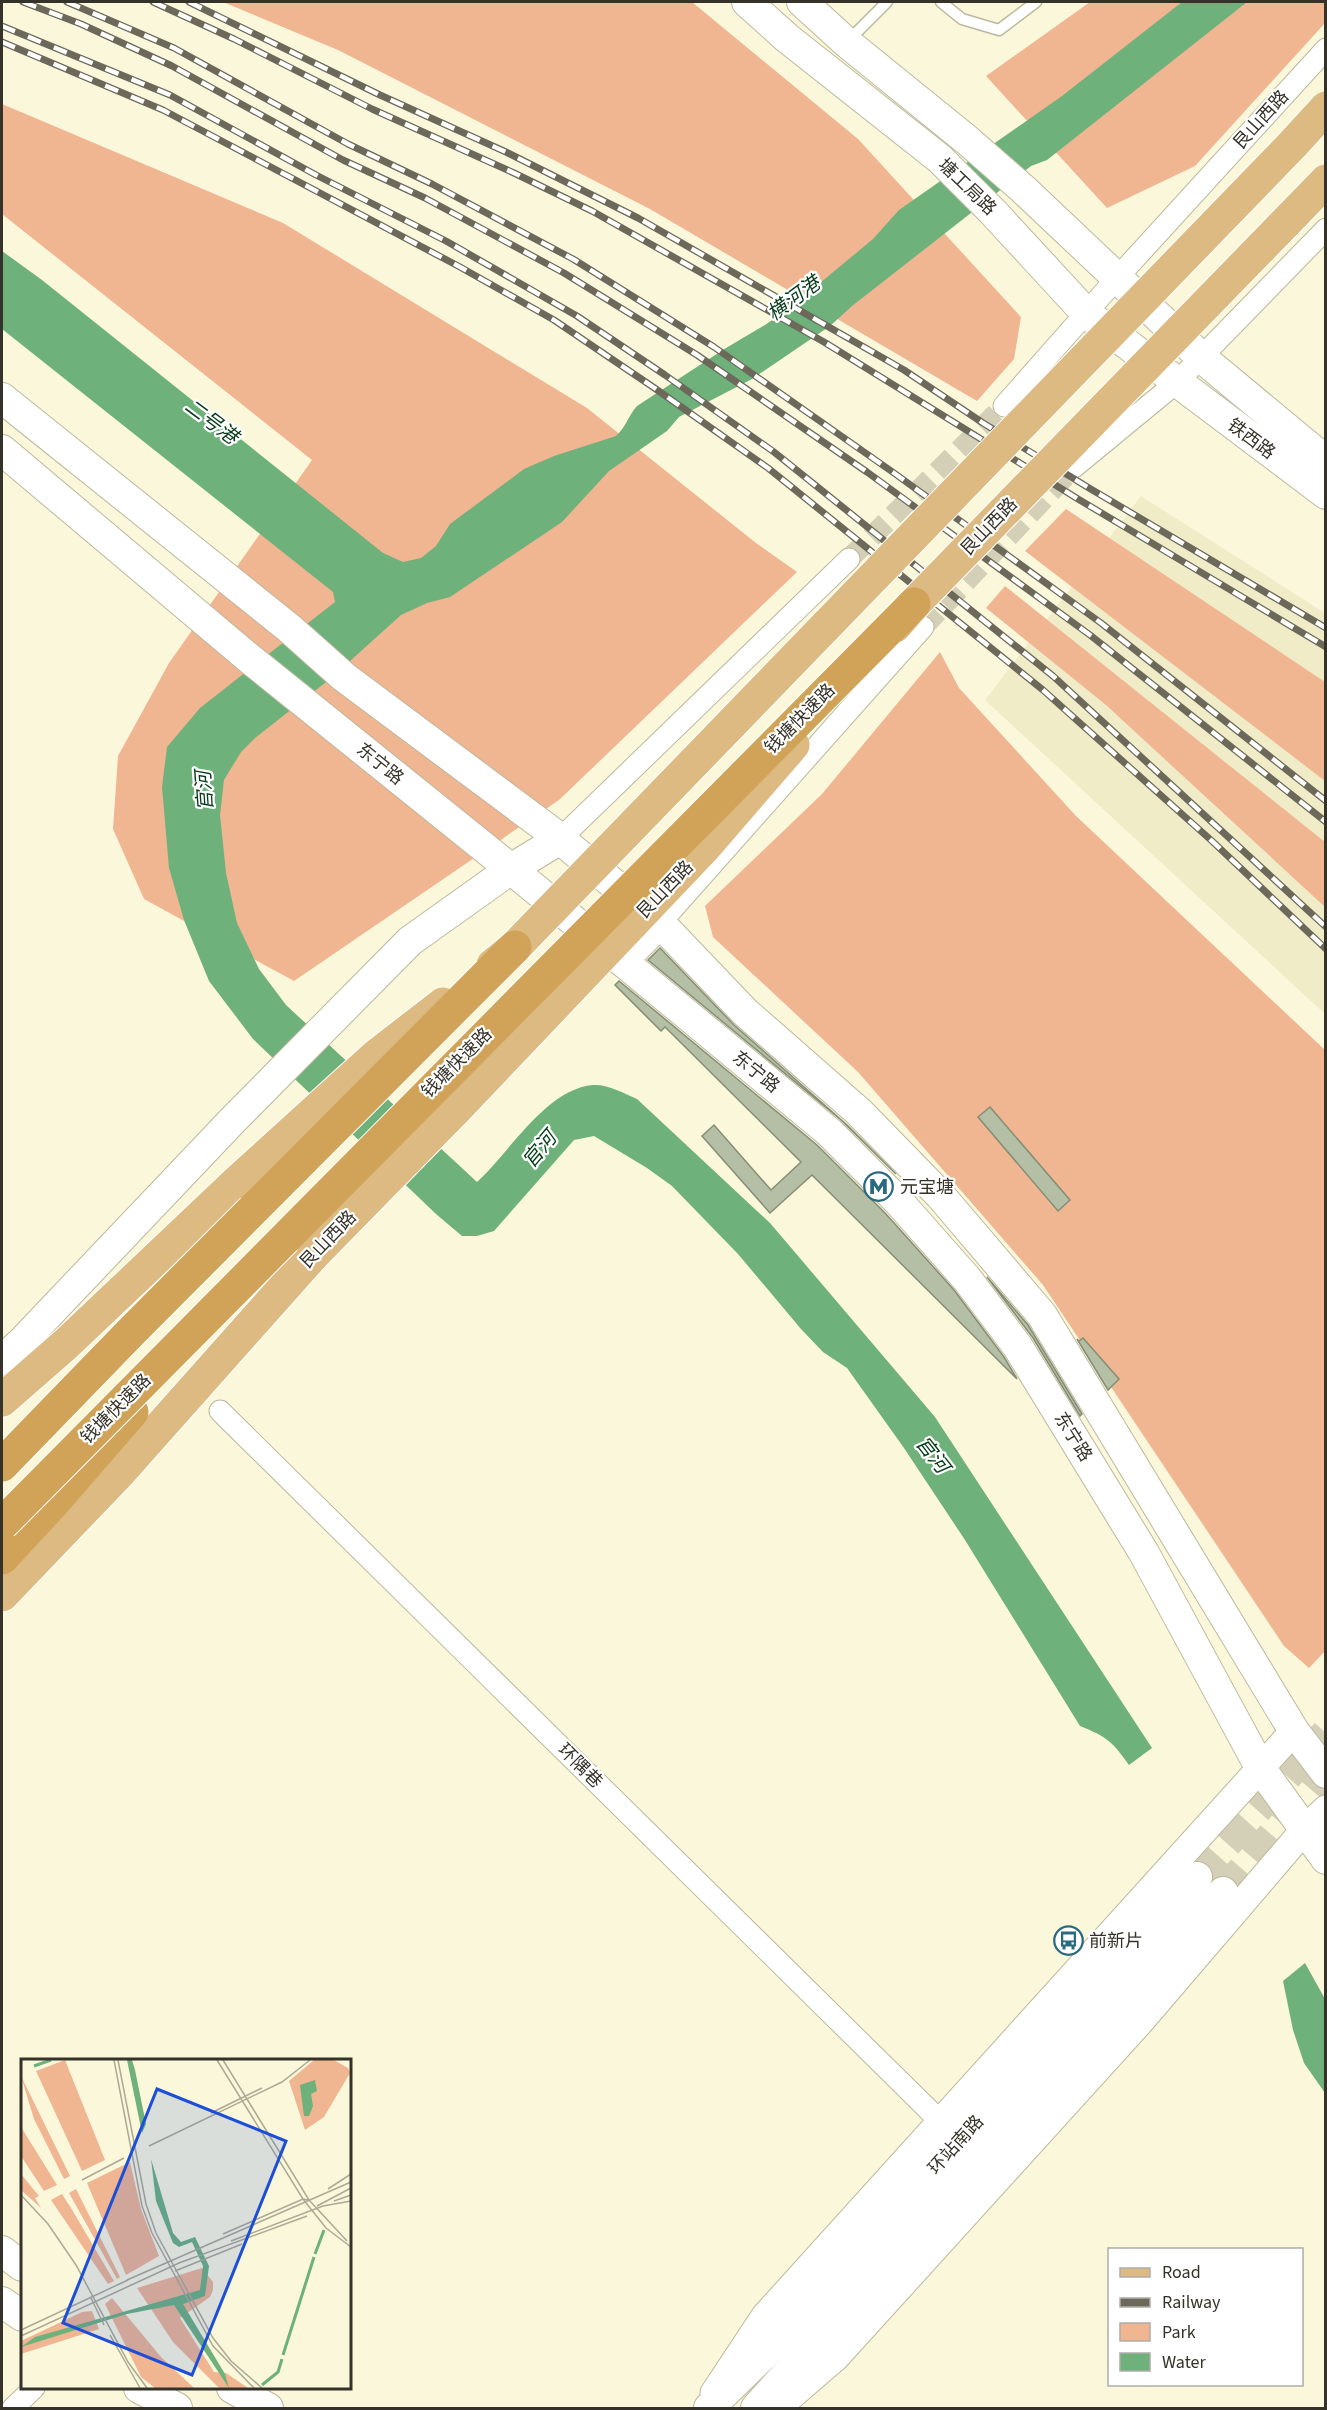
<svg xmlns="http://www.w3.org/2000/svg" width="1327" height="2410" font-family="'Source Sans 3','Noto Sans SC',sans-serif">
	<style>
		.built { fill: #f1ecc8 }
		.green { fill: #f0b591 }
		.water { fill: #6eb17b }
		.building { fill: #b5bfa6; stroke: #848e75; stroke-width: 1.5 }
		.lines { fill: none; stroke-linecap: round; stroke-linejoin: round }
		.minor-tunnel { stroke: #d3d0b7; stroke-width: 21; stroke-dasharray: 21 10; stroke-linecap: butt }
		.secondary-tunnel { stroke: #d3d0b7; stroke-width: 30; stroke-dasharray: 30 15; stroke-linecap: butt }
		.service-casing { stroke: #bcb89d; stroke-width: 13 }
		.minor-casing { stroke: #bcb89d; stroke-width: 23 }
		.tertiary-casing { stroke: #bcb89d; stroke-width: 29 }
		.secondary-casing { stroke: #bcb89d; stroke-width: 32 }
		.primary-casing { stroke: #fff; stroke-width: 35 }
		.trunk-casing { stroke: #fff; stroke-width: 35 }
		.service { stroke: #fff; stroke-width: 10 }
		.minor { stroke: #fff; stroke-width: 21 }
		.tertiary { stroke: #fff; stroke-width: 27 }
		.secondary { stroke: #fff; stroke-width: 30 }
		.primary { stroke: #dcba82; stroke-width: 33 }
		.trunk { stroke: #d0a358; stroke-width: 33 }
		.rail-casing { stroke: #6c695a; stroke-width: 7 }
		.rail { stroke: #fff; stroke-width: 4.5; stroke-dasharray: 14; stroke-linecap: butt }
		.primary-bridge-casing { stroke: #fff; stroke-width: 35; stroke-linecap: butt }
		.trunk-bridge-casing { stroke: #fff; stroke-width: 35; stroke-linecap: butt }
		.primary-bridge { stroke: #dcba82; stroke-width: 33 }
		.trunk-bridge { stroke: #d0a358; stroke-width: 33 }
		.labels { text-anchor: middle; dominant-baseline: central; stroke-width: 4.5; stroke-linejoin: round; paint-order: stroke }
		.street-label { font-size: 18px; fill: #353329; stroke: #fff }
		.poi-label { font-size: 18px; fill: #353329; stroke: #fff; text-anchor: start }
		.water-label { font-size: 20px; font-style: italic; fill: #073c19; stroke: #fff }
		.inset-river { fill: none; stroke: #6eb17b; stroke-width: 3 }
		.inset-road { fill: none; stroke: #aca994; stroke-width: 1.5 }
		.view { fill: #1d4ed8; fill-opacity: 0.15; stroke: #1d4ed8; stroke-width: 3 }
		.inset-edge { fill: none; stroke: #353329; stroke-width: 3 }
	</style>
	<rect width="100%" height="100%" fill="#fbf7db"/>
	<!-- built -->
	<path class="built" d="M 1141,496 L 1325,613 L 1325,1014 L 985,700 Z"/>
	<!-- green -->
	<g class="green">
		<path d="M 223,2 L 692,2 L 858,139 L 1021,317 L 1014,359 L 977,401 L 650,209 L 338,50 Z"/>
		<path d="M 1090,2 L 1325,2 L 1325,23 L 1195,166 L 1107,208 L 986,76 Z"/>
		<path d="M 2,104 L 283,223 L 587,408 L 756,543 L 797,572 L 559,800 L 294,981 L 144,899 L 113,829 L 118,756 L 169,663 L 312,460 L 2,214 Z"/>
		<path d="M 1066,509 L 1325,682 L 1325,781 L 1025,551 Z"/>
		<path d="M 1005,586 L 1325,842 L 1325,907 L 1106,705 L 986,608 Z"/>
		<path d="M 940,652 L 959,688 L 1076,816 L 1325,1050 L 1326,1650 L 1309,1668 L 1284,1646 L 1043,1285 L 858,1072 L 713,937 L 705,906 L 822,794 Z"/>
	</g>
	<!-- water -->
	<g class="water">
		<path d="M 1182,2 L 1247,2 L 1047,160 L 1031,166 L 852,306 L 830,326 L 752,379 L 679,417 L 667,431 L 609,471 L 562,522 L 450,597 L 427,603 L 401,615 L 330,679 L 255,738 L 241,752 L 224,780 L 220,815 L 226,873 L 237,923 L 259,969 L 286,1005 L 477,1182 C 510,1152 546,1089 593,1085 C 608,1084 623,1093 637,1099 L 770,1223 L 935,1417 L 1152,1748 L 1129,1765 C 1112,1741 1107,1737 1080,1726 L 965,1540 L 904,1448 L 847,1368 L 823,1352 L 801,1329 L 738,1254 L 672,1186 L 647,1168 L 594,1136 L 574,1140 L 494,1231 L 477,1236 L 462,1236 L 436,1214 L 253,1039 L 209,981 L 184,920 L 169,868 L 162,787 L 167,747 L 200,708 L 335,602 L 333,592 L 2,329 L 2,251 L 42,280 L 383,553 L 403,562 L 421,558 L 436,546 L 450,524 L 524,469 L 554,456 L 616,436 C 626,427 628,416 637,406 L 726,348 L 765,325 L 791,307 L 873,239 L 899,210 L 1062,96 Z"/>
		<path d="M 1305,1963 L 1325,1999 L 1325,2093 L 1304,2063 L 1293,2030 L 1283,1981 Z"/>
	</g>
	<!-- building -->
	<g class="building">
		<path d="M 660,948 L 734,1025 L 847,1125 L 896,1174 L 840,1119 L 648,960 Z"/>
		<path d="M 619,981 L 817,1145 L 886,1214 L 954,1290 L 1004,1357 L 1017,1379 L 812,1175 L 770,1213 L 702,1136 L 714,1125 L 771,1190 L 801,1162 L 665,1027 L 661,1031 L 615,985 Z"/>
		<path d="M 990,1107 L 1070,1200 L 1058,1211 L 978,1117 Z"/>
		<path d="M 987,1277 L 1028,1325 L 1082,1414 L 1080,1416 L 1033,1338 Z"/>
		<path d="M 1083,1338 L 1119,1379 L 1108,1390 L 1077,1339 L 1079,1341 Z"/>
	</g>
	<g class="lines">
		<!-- minor-tunnel -->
		<g class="minor-tunnel">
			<path d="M 849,559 L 1004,406"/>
			<path d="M 923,627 L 1074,467"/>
		</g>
		<!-- secondary-tunnel -->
		<g class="secondary-tunnel">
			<path d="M 1197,1877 L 1326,1733"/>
			<path d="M 1223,1892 L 1326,1772"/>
		</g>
		<defs>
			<g id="service">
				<path d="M 941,2 L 962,19 L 999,30 L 1036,2"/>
				<path d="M 847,42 L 887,2"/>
			</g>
			<g id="minor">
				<path d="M 1004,406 L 1117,278 L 1326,49"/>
				<path d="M 1074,467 L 1176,383 L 1326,229"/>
				<path d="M 560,839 L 849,559"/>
				<path d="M 660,923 L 923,627"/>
				<path d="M 220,1411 L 940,2121"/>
				<path d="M 13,2408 L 34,2388"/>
			</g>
			<g id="tertiary">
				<path d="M 714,2393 L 765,2316 L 1294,1731"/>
				<path d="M 777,2408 L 836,2357 L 1140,2022 L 1305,1829 L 1326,1809"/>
			</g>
			<g id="secondary">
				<path d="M 747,2 L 787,38 L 940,159 L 992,211 L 1087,314 L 1326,494"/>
				<path d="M 802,2 L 846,42 L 967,140 L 1023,189 L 1202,358 L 1326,461"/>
				<path d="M 2,398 L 289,628 L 344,677 L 553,833 L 660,923 L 745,1012 L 859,1112 L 940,1195 L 1042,1315 L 1294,1731 L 1326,1773"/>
				<path d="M 2,450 L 250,659 L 511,869 L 829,1132 L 899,1202 L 967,1279 L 1018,1347 L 1144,1553 L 1261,1769 L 1326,1859"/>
				<path d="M 622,961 L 660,923"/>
				<path d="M 2,1360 L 21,1343 L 232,1121 L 410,941 L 511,869 L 560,839"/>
				<path d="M 2,2251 L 22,2266"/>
				<path d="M 2,2302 L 22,2316"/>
				<path d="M 139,2388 L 177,2408"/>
				<path d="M 232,2388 L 268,2408"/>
				<path d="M 709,2408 L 792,2327 L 1197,1877"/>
				<path d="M 756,2408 L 1223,1892"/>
			</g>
			<g id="primary">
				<path d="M 2,1400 L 66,1344 L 237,1182"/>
				<path d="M 2,1595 L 119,1473 L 313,1255"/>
			</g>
			<path id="trunk" d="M 2,1558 L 54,1502 L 132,1412"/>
		</defs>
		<!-- service casing -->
		<use href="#service" class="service-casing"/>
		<!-- minor casing -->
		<use href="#minor" class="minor-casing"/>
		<!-- tertiary casing -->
		<use href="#tertiary" class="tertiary-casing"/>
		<!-- secondary casing -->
		<use href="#secondary" class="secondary-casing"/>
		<!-- primary casing -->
		<use href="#primary" class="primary-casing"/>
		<!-- trunk casing -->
		<use href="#trunk" class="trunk-casing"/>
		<!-- service -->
		<use href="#service" class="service"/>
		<!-- minor -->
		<use href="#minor" class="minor"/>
		<!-- tertiary -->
		<use href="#tertiary" class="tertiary"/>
		<!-- secondary -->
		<use href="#secondary" class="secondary"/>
		<!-- primary -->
		<use href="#primary" class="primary"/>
		<!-- trunk -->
		<use href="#trunk" class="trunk"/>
		<defs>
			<g id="rail">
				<path d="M 23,2 L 81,24 L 172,66 L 343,160 L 425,198 L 564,273 L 697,355 L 867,472 L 1090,635 L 1326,822"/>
				<path d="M 67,2 L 174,48 L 348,144 L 432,184 L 573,259 L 714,347 L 894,473 L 1101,623 L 1326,801"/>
				<path d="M 153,2 L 234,39 L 372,109 L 514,173 L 592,211 L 824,342 L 1078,499 L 1326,647"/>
				<path d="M 189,2 L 380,95 L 506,152 L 638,218 L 904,370 L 983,423 L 1089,488 L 1326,628"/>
				<path d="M 2,26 L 170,95 L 316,175 L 446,241 L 577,316 L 665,375 L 774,452 L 1053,676 L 1326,927"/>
				<path d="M 2,42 L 163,110 L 460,267 L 554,320 L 653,387 L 768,468 L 1043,690 L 1212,841 L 1326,949"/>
			</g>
		</defs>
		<!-- rail casing -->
		<use href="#rail" class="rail-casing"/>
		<!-- rail -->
		<use href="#rail" class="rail"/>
		<defs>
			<g id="primary-bridge">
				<path d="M 895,626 L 914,604 L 1326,181"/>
				<path d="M 493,965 L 515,947 L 1293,144 L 1326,108"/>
				<path d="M 237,1182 L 377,1055 L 443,1004"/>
				<path d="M 313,1255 L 457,1108 L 704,848 L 793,745"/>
			</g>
			<g id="trunk-bridge">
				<path d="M 2,1465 L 131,1332 L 515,947"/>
				<path d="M 2,1524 L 914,604"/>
			</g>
		</defs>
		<!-- primary-bridge casing -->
		<use href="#primary-bridge" class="primary-bridge-casing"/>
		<!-- trunk-bridge casing -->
		<use href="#trunk-bridge" class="trunk-bridge-casing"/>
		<!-- primary-bridge -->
		<use href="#primary-bridge" class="primary-bridge"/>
		<!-- trunk-bridge -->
		<use href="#trunk-bridge" class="trunk-bridge"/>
	</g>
	<!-- icons -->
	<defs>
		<symbol id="metro-ring" viewBox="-11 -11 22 22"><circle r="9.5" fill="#fff" stroke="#2a6a7f" stroke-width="1.5"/><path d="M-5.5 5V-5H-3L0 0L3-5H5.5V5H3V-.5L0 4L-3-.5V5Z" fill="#2a6a7f"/></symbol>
		<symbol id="bus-ring" viewBox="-11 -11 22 22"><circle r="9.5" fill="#fff" stroke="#2a6a7f" stroke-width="1.5"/><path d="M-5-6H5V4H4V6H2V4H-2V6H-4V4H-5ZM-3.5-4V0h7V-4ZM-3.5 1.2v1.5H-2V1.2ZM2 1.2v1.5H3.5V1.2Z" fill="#2a6a7f"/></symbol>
	</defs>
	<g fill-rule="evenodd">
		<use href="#metro-ring" x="862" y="1170" width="33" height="33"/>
		<use href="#bus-ring" x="1052" y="1924" width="33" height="33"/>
	</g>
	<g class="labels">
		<!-- street labels -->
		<g class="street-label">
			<text transform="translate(1261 120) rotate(-48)">艮山西路</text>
			<text transform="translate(967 187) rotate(44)">塘工局路</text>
			<text transform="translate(1251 439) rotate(37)">铁西路</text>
			<text transform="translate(989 527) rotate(-46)">艮山西路</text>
			<text transform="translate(800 719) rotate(-45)">钱塘快速路</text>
			<text transform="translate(380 764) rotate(39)">东宁路</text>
			<text transform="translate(665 890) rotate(-46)">艮山西路</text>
			<text transform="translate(457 1063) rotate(-45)">钱塘快速路</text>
			<text transform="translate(756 1072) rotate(39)">东宁路</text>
			<text transform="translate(328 1240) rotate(-46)">艮山西路</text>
			<text transform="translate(116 1409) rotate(-45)">钱塘快速路</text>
			<text transform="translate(1073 1437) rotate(58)">东宁路</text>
			<text transform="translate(580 1766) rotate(45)">环隅巷</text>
			<text transform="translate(956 2145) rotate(-48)">环站南路</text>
		</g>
		<!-- poi labels -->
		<g class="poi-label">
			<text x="900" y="1187">元宝塘</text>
			<text x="1089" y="1941">前新片</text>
		</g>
		<!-- water labels -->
		<g class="water-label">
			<text transform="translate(794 299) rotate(-36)">横河港</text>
			<text transform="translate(211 422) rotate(37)">二号港</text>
			<text transform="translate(205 791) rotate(-94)">官河</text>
			<text transform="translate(540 1150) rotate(-50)">官河</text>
			<text transform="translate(932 1455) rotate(52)">官河</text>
		</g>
	</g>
	<!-- overview -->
	<g transform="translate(21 2059)">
		<rect width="330" height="330" fill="#fbf7db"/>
		<path d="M 44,1 L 84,101 L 61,112 L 15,12 ZM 293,1 L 313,1 L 327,9 L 329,14 L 303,58 L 284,71 L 268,22 ZM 0,17 L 49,117 L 43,120 L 13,60 ZM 0,68 L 36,126 L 23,132 L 0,97 ZM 109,103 L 120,150 L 138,197 L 105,216 L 66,124 ZM 0,115 L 18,137 L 14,139 L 20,149 L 0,131 ZM 55,130 L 99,218 L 96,220 L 48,134 ZM 41,135 L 50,149 L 93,222 L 87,225 L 30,141 ZM 181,209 L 192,223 L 192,231 L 189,238 L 159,259 L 193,313 L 205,314 L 227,329 L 198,329 L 152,283 L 116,229 ZM 91,239 L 140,298 L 173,329 L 134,329 L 120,318 L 84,245 ZM 71,252 L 78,270 L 0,295 L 0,282 L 61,253 Z" fill="#f0b591"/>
		<path d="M 106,1 L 111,1 L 114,11 L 125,65 L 121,74 ZM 294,21 L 296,32 L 290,35 L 292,47 L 288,57 L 283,57 L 279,26 ZM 130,100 L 152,174 L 160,183 L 174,178 L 188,207 L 184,237 L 162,245 L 204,315 L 208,329 L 153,246 L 106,255 L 0,288 L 14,278 L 179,231 L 182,207 L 171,183 L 158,188 L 152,184 L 135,142 Z" fill="#6eb17b"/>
		<path class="inset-river" d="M 13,7 L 30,1M 294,195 L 303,171M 262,296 L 293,198M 241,326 L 257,313 L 261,300"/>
		<path class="inset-road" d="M 93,1 L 121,147 L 131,174 L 192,287 L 233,329M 97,1 L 125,145 L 135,174 L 192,279 L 210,302 L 241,329M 196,1 L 282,140 L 305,169 L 330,188M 202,1 L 288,141 L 326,182M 190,54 L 241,29M 128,87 L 261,23 L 289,1M 61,121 L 103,99M 307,130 L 330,115M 0,136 L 27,165 L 55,206 L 107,303 L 126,329M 313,142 L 330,136M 296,147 L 330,129M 202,175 L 282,140 L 287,141M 210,182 L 302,147 L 330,142M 154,212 L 221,185M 106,221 L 330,123M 70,239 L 83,266M 0,271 L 107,221M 89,276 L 119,329M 0,277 L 158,204 L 286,157"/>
		<path class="view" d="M 136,30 L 265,82 L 171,316 L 42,264 Z"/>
		<rect width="330" height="330" class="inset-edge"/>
	</g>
	<!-- border -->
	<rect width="1327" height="2410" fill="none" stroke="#353329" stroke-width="6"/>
	<!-- legend -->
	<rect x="1108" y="2248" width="195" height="138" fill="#ffffff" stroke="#aeada9" stroke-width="1.5"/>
	<rect x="1120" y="2268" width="30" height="9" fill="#dcba82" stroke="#aeada9" stroke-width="1.5"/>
	<text x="1162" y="2278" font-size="18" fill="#353329">Road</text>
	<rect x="1120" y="2298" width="30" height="9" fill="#6c695a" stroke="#aeada9" stroke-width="1.5"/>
	<text x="1162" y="2308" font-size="18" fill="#353329">Railway</text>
	<rect x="1120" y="2323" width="30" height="18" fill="#f0b591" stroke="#aeada9" stroke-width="1.5"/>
	<text x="1162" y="2338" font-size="18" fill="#353329">Park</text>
	<rect x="1120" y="2353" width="30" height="18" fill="#6eb17b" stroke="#aeada9" stroke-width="1.5"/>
	<text x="1162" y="2368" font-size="18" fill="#353329">Water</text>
</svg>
